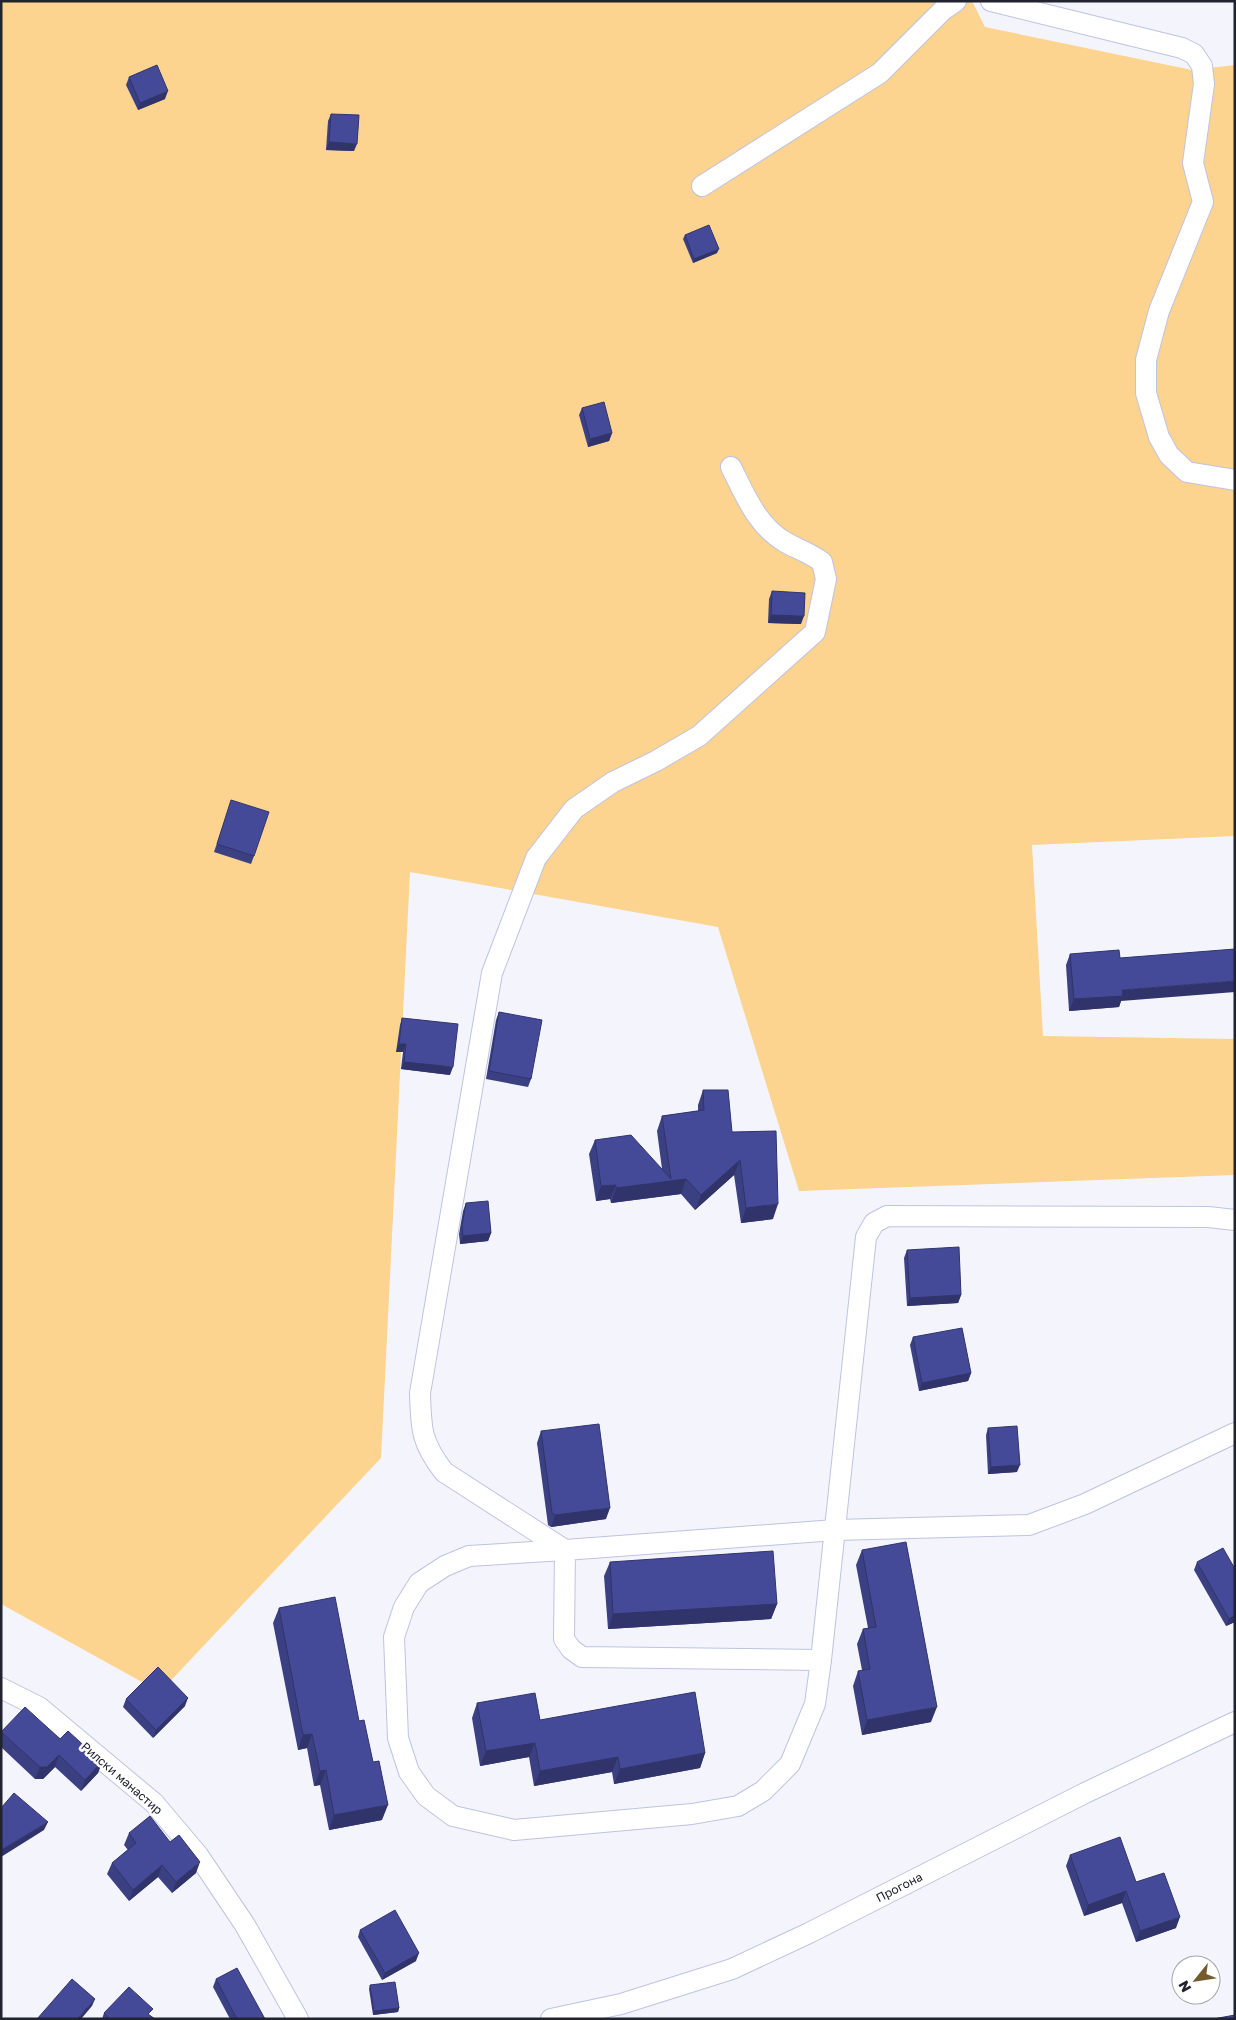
<svg xmlns="http://www.w3.org/2000/svg" width="1236" height="2020" font-family="'Golos Text',sans-serif">
	<style>
		.green { fill: #fcd38f }
		.lines { fill: none; stroke-linecap: round; stroke-linejoin: round }
		.minor-casing { stroke: #bdc3e2; stroke-width: 22 }
		.minor { stroke: #fff; stroke-width: 20 }
		.wall { fill: #3b4083 }
		.shaded-wall { fill: #30346a }
		.building { fill: #454a98; stroke: #30346a }
		.labels { text-anchor: middle; dominant-baseline: central; stroke-width: 5; stroke-linejoin: round; paint-order: stroke }
		.street-label { font-size: 12px; fill: #21232e; stroke: #fff }
	</style>
	<rect width="100%" height="100%" fill="#f4f5fc"/>
	<!-- green -->
	<path class="green" d="M 1,1 L 972,1 L 985,27 L 1192,70 L 1235,65 L 1235,836 L 1032,845 L 1043,1036 L 1235,1039 L 1235,1175 L 799,1191 L 718,927 L 410,872 L 381,1458 L 160,1692 L 1,1604 Z"/>
	<g class="lines">
		<defs>
			<g id="minor">
				<path d="M 991,1 L 1182,48 L 1194,54 L 1202,66 L 1204,84 L 1193,163 L 1203,202 L 1159,311 L 1146,360 L 1146,393 L 1159,437 L 1169,455 L 1187,472 L 1235,480"/>
				<path d="M 702,186 L 880,73 L 943,10 L 956,1"/>
				<path d="M 565,1550 L 469,1556 L 445,1566 L 419,1583 L 404,1607 L 394,1637 L 398,1738 L 409,1772 L 426,1796 L 453,1816 L 514,1830 L 692,1814 L 738,1806 L 763,1791 L 790,1764 L 815,1704 L 821,1660 L 582,1657 L 571,1649 L 564,1639 L 565,1550 L 835,1530 L 1029,1525 L 1085,1504 L 1235,1433"/>
				<path d="M 565,1550 L 444,1472 C 421,1442 421,1429 420,1393 L 492,973 L 536,858 L 574,809 L 613,782 L 656,761 L 699,736 L 815,632 L 826,579 L 822,562 C 810,553 797,549 785,542 C 757,526 744,493 731,467"/>
				<path d="M 821,1660 L 866,1237 L 874,1223 L 887,1216 L 1208,1217 L 1235,1220"/>
				<path d="M 1,1688 L 39,1707 L 154,1803 L 198,1855 L 245,1925 L 298,2019"/>
				<path d="M 551,2019 L 621,2004 L 732,1969 L 809,1933 L 1085,1793 L 1235,1722"/>
			</g>
		</defs>
		<!-- minor casing -->
		<use href="#minor" class="minor-casing"/>
		<!-- minor -->
		<use href="#minor" class="minor"/>
	</g>
	<!-- wall -->
	<g class="wall">
		<path d="M 129,77 L 165,99 L 138,110 L 126,85 Z"/>
		<path d="M 331,114 L 354,151 L 326,150 L 328,121 Z"/>
		<path d="M 685,235 L 717,253 L 693,263 L 683,239 Z"/>
		<path d="M 582,408 L 612,433 L 609,441 L 588,447 L 579,415 Z"/>
		<path d="M 772,591 L 801,624 L 768,623 L 769,599 Z"/>
		<path d="M 229,808 L 254,856 L 251,864 L 214,852 Z"/>
		<path d="M 1070,954 L 1120,958 L 1121,1001 L 1119,1007 L 1069,1011 L 1066,965 Z"/>
		<path d="M 499,1012 L 531,1079 L 528,1087 L 486,1079 L 496,1020 Z"/>
		<path d="M 402,1018 L 450,1075 L 401,1069 L 403,1052 L 396,1052 L 400,1025 Z"/>
		<path d="M 703,1090 L 732,1132 L 773,1219 L 741,1223 L 734,1175 L 695,1210 L 681,1194 L 611,1203 L 610,1199 L 596,1201 L 589,1154 L 595,1140 L 662,1169 L 657,1131 L 662,1116 L 698,1111 L 698,1105 Z"/>
		<path d="M 466,1203 L 491,1233 L 488,1241 L 460,1244 L 459,1234 L 463,1211 Z"/>
		<path d="M 907,1250 L 961,1295 L 958,1303 L 907,1306 L 904,1258 Z"/>
		<path d="M 913,1337 L 971,1373 L 968,1381 L 919,1391 L 910,1345 Z"/>
		<path d="M 988,1428 L 1017,1472 L 988,1474 L 986,1435 Z"/>
		<path d="M 541,1431 L 606,1519 L 551,1527 L 548,1525 L 537,1443 Z"/>
		<path d="M 862,1550 L 931,1722 L 862,1735 L 853,1686 L 858,1671 L 862,1670 L 857,1644 L 863,1629 L 868,1628 L 856,1565 Z"/>
		<path d="M 610,1562 L 777,1604 L 771,1619 L 608,1629 L 604,1576 Z"/>
		<path d="M 1197,1562 L 1235,1622 L 1226,1626 L 1194,1570 Z"/>
		<path d="M 279,1608 L 359,1721 L 382,1820 L 329,1830 L 320,1785 L 314,1786 L 307,1748 L 298,1750 L 273,1623 Z"/>
		<path d="M 126,1699 L 185,1706 L 153,1738 L 123,1707 Z"/>
		<path d="M 477,1703 L 540,1720 L 705,1753 L 700,1768 L 614,1784 L 612,1772 L 534,1786 L 529,1757 L 480,1766 L 472,1718 Z"/>
		<path d="M 1,1732 L 60,1739 L 102,1762 L 98,1773 L 81,1791 L 55,1767 L 43,1779 L 35,1779 L 1,1747 Z"/>
		<path d="M 129,1833 L 196,1873 L 172,1893 L 158,1877 L 129,1901 L 107,1874 L 112,1863 L 128,1850 L 124,1845 Z"/>
		<path d="M 1070,1855 L 1136,1882 L 1176,1928 L 1136,1942 L 1122,1903 L 1084,1916 L 1066,1866 Z"/>
		<path d="M 360,1930 L 416,1961 L 382,1980 L 358,1937 Z"/>
		<path d="M 216,1979 L 265,2019 L 230,2019 L 213,1987 Z"/>
		<path d="M 370,1985 L 399,2008 L 398,2012 L 373,2015 L 369,1989 Z"/>
		<path d="M 104,2013 L 150,2016 L 155,2019 L 102,2019 Z"/>
	</g>
	<!-- shaded-wall -->
	<g class="shaded-wall">
		<path d="M 168,91 L 165,99 L 138,110 L 140,103 Z"/>
		<path d="M 329,142 L 357,144 L 354,151 L 326,150 Z"/>
		<path d="M 719,249 L 717,253 L 693,263 L 694,259 Z"/>
		<path d="M 612,433 L 609,441 L 588,447 L 590,439 Z"/>
		<path d="M 771,615 L 804,616 L 801,624 L 768,623 Z"/>
		<path d="M 1235,981 L 1235,992 L 1121,1001 L 1119,1007 L 1069,1011 L 1074,999 L 1122,990 Z"/>
		<path d="M 399,1044 L 406,1044 L 403,1052 L 396,1052 Z"/>
		<path d="M 404,1062 L 453,1067 L 450,1075 L 401,1069 Z"/>
		<path d="M 740,1160 L 734,1175 L 695,1210 L 701,1195 Z"/>
		<path d="M 686,1179 L 681,1194 L 611,1203 L 616,1188 Z"/>
		<path d="M 616,1185 L 610,1199 L 596,1201 L 601,1186 Z"/>
		<path d="M 778,1204 L 773,1219 L 741,1223 L 746,1208 Z"/>
		<path d="M 491,1233 L 488,1241 L 460,1244 L 463,1236 Z"/>
		<path d="M 961,1295 L 958,1303 L 907,1306 L 910,1298 Z"/>
		<path d="M 971,1373 L 968,1381 L 919,1391 L 922,1383 Z"/>
		<path d="M 1020,1465 L 1017,1472 L 988,1474 L 991,1467 Z"/>
		<path d="M 610,1508 L 606,1519 L 551,1527 L 555,1515 Z"/>
		<path d="M 777,1604 L 771,1619 L 608,1629 L 613,1614 Z"/>
		<path d="M 1235,1615 L 1235,1622 L 1226,1626 L 1229,1619 Z"/>
		<path d="M 188,1698 L 185,1706 L 153,1738 L 156,1730 Z"/>
		<path d="M 937,1707 L 931,1722 L 862,1735 L 867,1720 Z"/>
		<path d="M 312,1734 L 307,1748 L 298,1750 L 303,1735 Z"/>
		<path d="M 535,1743 L 529,1757 L 480,1766 L 486,1751 Z"/>
		<path d="M 705,1753 L 700,1768 L 614,1784 L 620,1769 Z"/>
		<path d="M 59,1755 L 55,1767 L 43,1779 L 35,1779 L 40,1767 Z"/>
		<path d="M 618,1757 L 612,1772 L 534,1786 L 540,1771 Z"/>
		<path d="M 102,1762 L 98,1773 L 81,1791 L 85,1780 Z"/>
		<path d="M 326,1770 L 320,1785 L 314,1786 L 320,1771 Z"/>
		<path d="M 388,1805 L 382,1820 L 329,1830 L 334,1815 Z"/>
		<path d="M 48,1822 L 44,1830 L 1,1857 L 1,1850 Z"/>
		<path d="M 200,1862 L 196,1873 L 172,1893 L 176,1882 Z"/>
		<path d="M 162,1865 L 158,1877 L 129,1901 L 133,1890 Z"/>
		<path d="M 1126,1891 L 1122,1903 L 1084,1916 L 1088,1905 Z"/>
		<path d="M 1180,1917 L 1176,1928 L 1136,1942 L 1140,1931 Z"/>
		<path d="M 419,1953 L 416,1961 L 382,1980 L 385,1973 Z"/>
		<path d="M 95,1999 L 92,2006 L 81,2019 L 77,2019 Z"/>
		<path d="M 399,2008 L 398,2012 L 373,2015 L 374,2011 Z"/>
	</g>
	<!-- building -->
	<g class="building">
		<path d="M 157,65 L 168,91 L 140,103 L 129,77 Z"/>
		<path d="M 331,114 L 359,115 L 357,144 L 329,142 Z"/>
		<path d="M 709,225 L 719,249 L 694,259 L 685,235 Z"/>
		<path d="M 604,402 L 612,433 L 590,439 L 582,408 Z"/>
		<path d="M 772,591 L 805,593 L 804,616 L 771,615 Z"/>
		<path d="M 231,800 L 269,812 L 254,856 L 217,844 Z"/>
		<path d="M 1235,949 L 1235,981 L 1122,990 L 1123,996 L 1074,999 L 1070,954 L 1119,950 L 1120,958 Z"/>
		<path d="M 499,1012 L 542,1020 L 531,1079 L 489,1071 Z"/>
		<path d="M 402,1018 L 458,1024 L 453,1067 L 404,1062 L 406,1044 L 399,1044 Z"/>
		<path d="M 703,1090 L 728,1090 L 732,1132 L 776,1131 L 778,1204 L 746,1208 L 740,1160 L 701,1195 L 686,1179 L 616,1188 L 616,1185 L 601,1186 L 595,1140 L 631,1135 L 671,1179 L 662,1116 L 704,1110 Z"/>
		<path d="M 488,1201 L 491,1233 L 463,1236 L 462,1226 L 466,1203 Z"/>
		<path d="M 959,1247 L 961,1295 L 910,1298 L 907,1250 Z"/>
		<path d="M 962,1328 L 971,1373 L 922,1383 L 913,1337 Z"/>
		<path d="M 599,1424 L 610,1508 L 555,1515 L 552,1513 L 541,1431 Z"/>
		<path d="M 1017,1426 L 1020,1465 L 991,1467 L 988,1428 Z"/>
		<path d="M 906,1542 L 937,1707 L 867,1720 L 858,1671 L 870,1669 L 863,1629 L 876,1627 L 862,1550 Z"/>
		<path d="M 1223,1548 L 1235,1569 L 1235,1615 L 1229,1619 L 1197,1562 Z"/>
		<path d="M 773,1551 L 777,1604 L 613,1614 L 610,1562 Z"/>
		<path d="M 335,1597 L 359,1721 L 364,1720 L 373,1762 L 379,1761 L 388,1805 L 334,1815 L 326,1770 L 320,1771 L 312,1734 L 303,1735 L 279,1608 Z"/>
		<path d="M 158,1667 L 188,1698 L 156,1730 L 126,1699 Z"/>
		<path d="M 695,1692 L 705,1753 L 620,1769 L 618,1757 L 540,1771 L 535,1743 L 486,1751 L 477,1703 L 535,1693 L 540,1720 Z"/>
		<path d="M 25,1707 L 60,1739 L 68,1731 L 102,1762 L 85,1780 L 59,1755 L 47,1767 L 40,1767 L 1,1732 Z"/>
		<path d="M 14,1793 L 48,1822 L 1,1850 L 1,1808 Z"/>
		<path d="M 150,1816 L 170,1842 L 179,1835 L 200,1862 L 176,1882 L 162,1865 L 133,1890 L 112,1863 L 136,1843 L 129,1833 Z"/>
		<path d="M 1120,1837 L 1136,1882 L 1164,1873 L 1180,1917 L 1140,1931 L 1126,1891 L 1088,1905 L 1070,1855 Z"/>
		<path d="M 395,1910 L 419,1953 L 385,1973 L 360,1930 Z"/>
		<path d="M 237,1968 L 265,2019 L 237,2019 L 216,1979 Z"/>
		<path d="M 72,1979 L 95,1999 L 77,2019 L 37,2019 Z"/>
		<path d="M 395,1982 L 399,2008 L 374,2011 L 370,1985 Z"/>
		<path d="M 129,1987 L 153,2009 L 148,2014 L 155,2019 L 110,2019 L 104,2013 Z"/>
		<path d="M 1235,2015 L 1235,2019 L 1213,2019 Z"/>
	</g>
	<g class="labels">
		<!-- street labels -->
		<g class="street-label">
			<text transform="translate(122 1778) rotate(41)">Рилски манастир</text>
			<text transform="translate(899 1887) rotate(-27)">Прогона</text>
		</g>
	</g>
	<!-- border -->
	<rect width="1236" height="2020" fill="none" stroke="#21232e" stroke-width="5"/>
	<!-- north arrow -->
	<g transform="translate(1196 1980) rotate(240)"><circle r="24" fill="#ffffff" stroke="#a6a7ab"/>
	<path d="M0-4L9 19L0 12L-9 19Z" fill="#755a2d"/>
	<text y="-8" font-size="14" font-weight="bold" text-anchor="middle" fill="#21232e">N</text>
	</g>
</svg>
